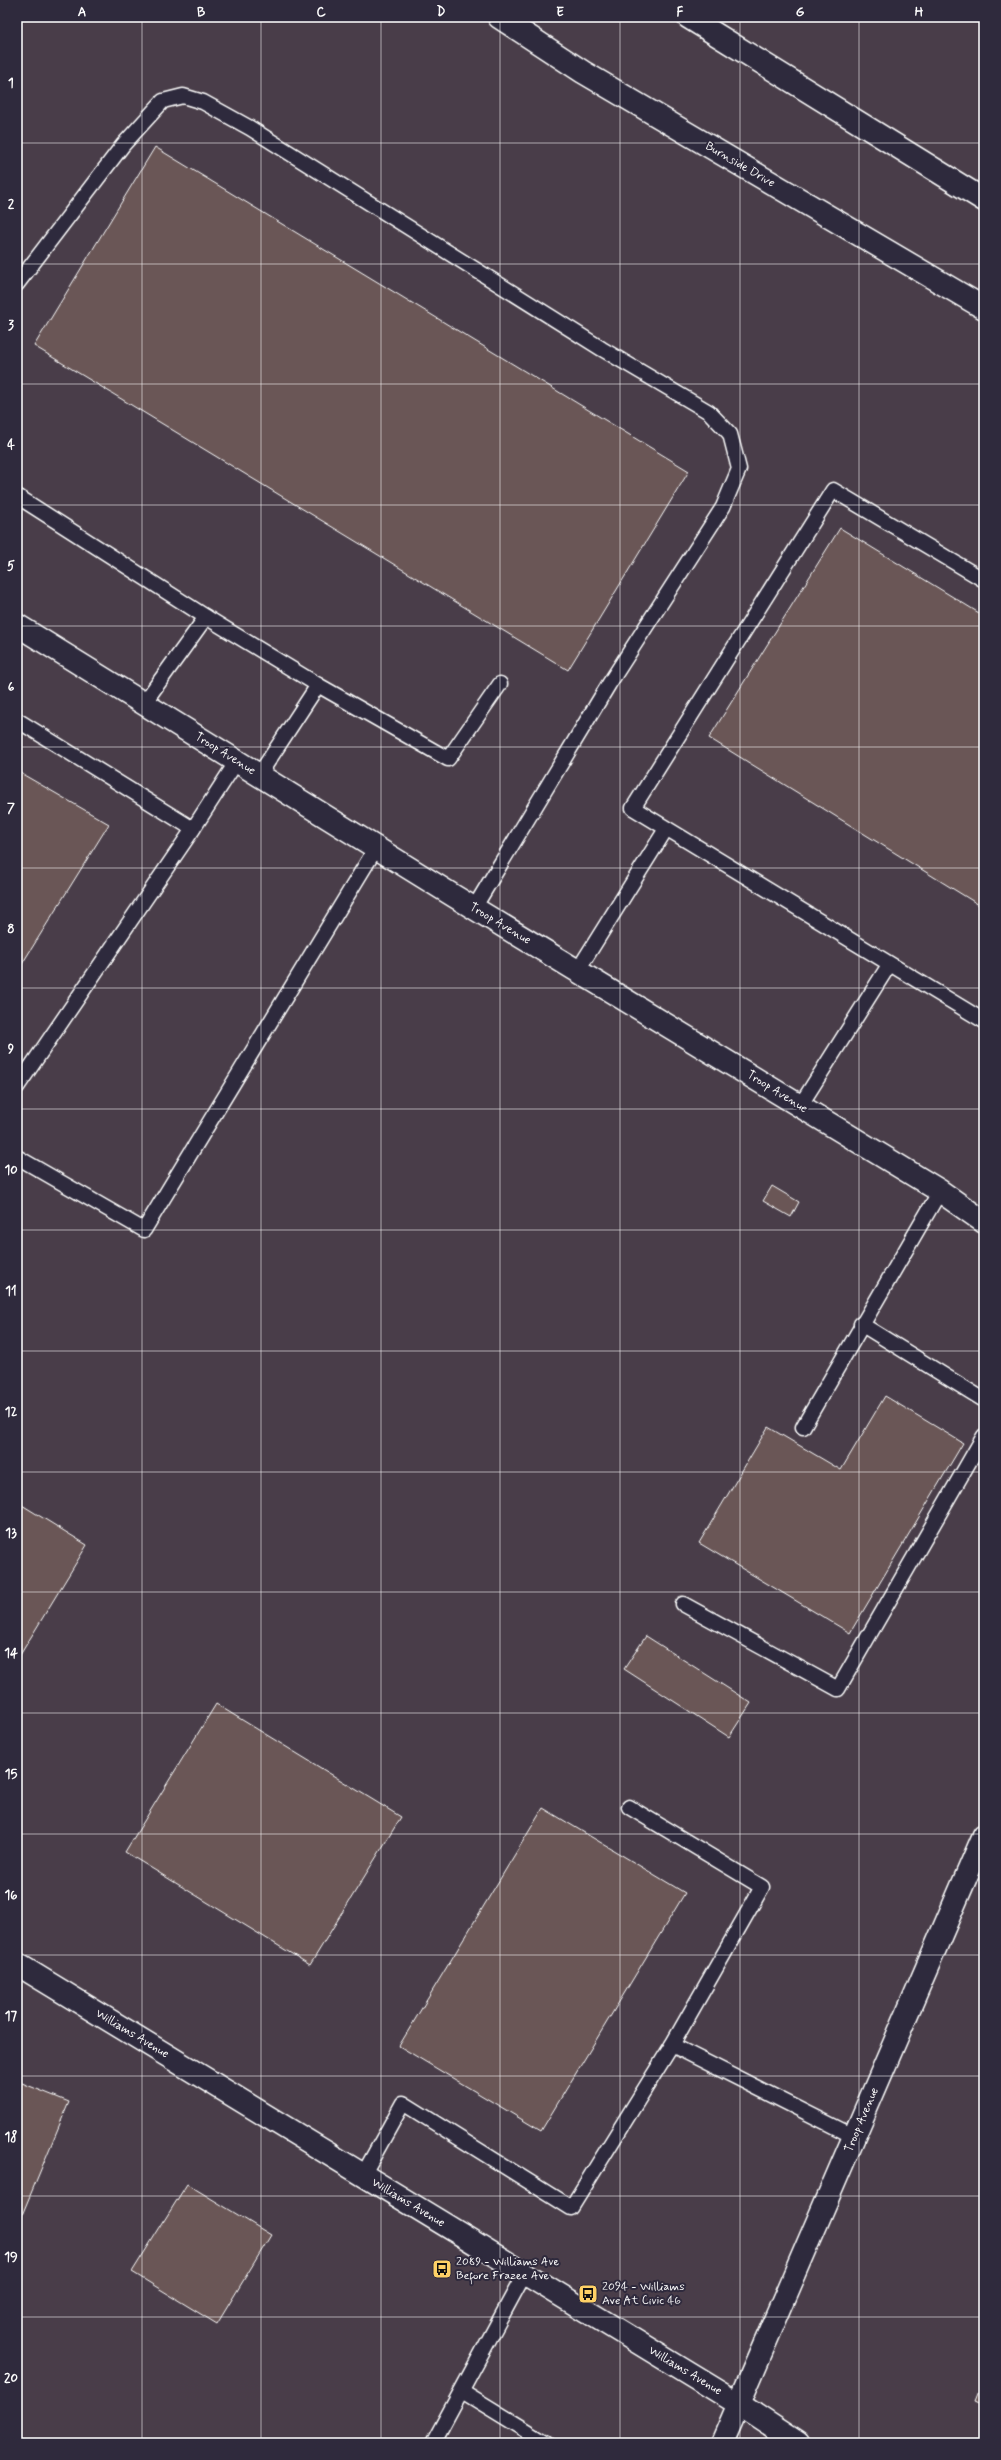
<svg xmlns="http://www.w3.org/2000/svg" width="1001" height="2460" font-family="Mynerve,sans-serif">
	<style>
		.built { fill: #493e48 }
		.building { fill: #6a5757; stroke: #fff }
		.lines { fill: none; stroke-linecap: round; stroke-linejoin: round }
		.lane-casing { stroke: #fff; stroke-width: 17 }
		.street-casing { stroke: #fff; stroke-width: 25 }
		.secondary-casing { stroke: #fff; stroke-width: 25 }
		.lane { stroke: #2f2a3d; stroke-width: 14 }
		.street { stroke: #2f2a3d; stroke-width: 22 }
		.secondary { stroke: #2f2a3d; stroke-width: 22 }
		.grid { fill: none; stroke: #fff; stroke-width: 1; stroke-opacity: 0.55 }
		.labels { text-anchor: middle; dominant-baseline: central; stroke-width: 4; stroke-linejoin: round; paint-order: stroke }
		.street-label { font-size: 12px; fill: #fff; stroke: #2f2a3d }
		.poi-label { font-size: 12px; fill: #fff; stroke: #2f2a3d; text-anchor: start }
		.neatline { fill: none; stroke: #fff; stroke-width: 1.5 }
		.grid-label { font-size: 13px; text-anchor: middle; font-weight: bold; fill: #fff }
	</style>
	<rect width="100%" height="100%" fill="#3b3342"/>
	<filter id="ink" filterUnits="userSpaceOnUse"><feTurbulence type="fractalNoise" baseFrequency=".025" numOctaves="2"/><feDisplacementMap in="SourceGraphic" scale="8" xChannelSelector="R" yChannelSelector="G"/><feConvolveMatrix kernelMatrix="1 2 1 2 8 2 1 2 1" color-interpolation-filters="sRGB"/></filter>
	<g filter="url(#ink)">
		<!-- built -->
		<rect class="built" x="17" y="17" width="967" height="2426"/>
		<!-- building -->
		<g class="building">
			<path d="M 155,147 L 689,471 L 568,670 L 34,346 Z"/>
			<path d="M 840,528 L 984,616 L 984,908 L 709,738 Z"/>
			<path d="M 17,771 L 109,824 L 17,972 Z"/>
			<path d="M 772,1186 L 799,1202 L 791,1217 L 763,1201 Z"/>
			<path d="M 885,1396 L 963,1443 L 850,1633 L 699,1543 L 768,1427 L 841,1470 Z"/>
			<path d="M 17,1502 L 87,1545 L 17,1660 Z"/>
			<path d="M 646,1636 L 751,1703 L 729,1737 L 624,1669 Z"/>
			<path d="M 216,1704 L 401,1817 L 310,1965 L 125,1852 Z"/>
			<path d="M 543,1808 L 685,1893 L 541,2131 L 399,2046 Z"/>
			<path d="M 17,2081 L 69,2102 L 17,2227 Z"/>
			<path d="M 187,2184 L 271,2235 L 217,2324 L 132,2272 Z"/>
			<path d="M 984,2379 L 984,2405 L 975,2401 Z"/>
		</g>
		<g class="lines">
			<defs>
				<g id="lane">
					<path d="M 17,284 L 123,145 L 163,101 L 183,96 L 203,102 L 250,128 L 602,349 L 709,412 L 730,434 L 739,469 L 723,507 L 609,684 L 474,908"/>
					<path d="M 17,496 L 206,617"/>
					<path d="M 984,580 L 833,490 L 633,808 L 984,1021"/>
					<path d="M 318,685 L 448,759 L 500,684"/>
					<path d="M 144,703 L 206,617 L 318,685 L 259,775"/>
					<path d="M 17,720 L 193,829 L 237,761"/>
					<path d="M 578,970 L 666,829"/>
					<path d="M 17,1087 L 193,829"/>
					<path d="M 800,1106 L 889,965"/>
					<path d="M 17,1157 L 144,1230 L 376,848"/>
					<path d="M 861,1324 L 984,1400"/>
					<path d="M 803,1427 L 940,1191"/>
					<path d="M 683,1604 L 838,1689 L 984,1436"/>
					<path d="M 629,1807 L 762,1887 L 672,2045"/>
					<path d="M 363,2175 L 403,2103 L 571,2208 L 672,2045 L 855,2137"/>
					<path d="M 462,2391 L 547,2443"/>
					<path d="M 433,2443 L 525,2273"/>
				</g>
				<g id="street">
					<path d="M 17,625 L 454,896 L 940,1191 L 984,1222"/>
					<path d="M 722,2443 L 984,1835"/>
				</g>
				<g id="secondary">
					<path d="M 499,17 L 583,72 L 984,308"/>
					<path d="M 688,17 L 984,200"/>
					<path d="M 17,1964 L 739,2404 L 798,2443"/>
				</g>
			</defs>
			<!-- lane casing -->
			<use href="#lane" class="lane-casing"/>
			<!-- street casing -->
			<use href="#street" class="street-casing"/>
			<!-- secondary casing -->
			<use href="#secondary" class="secondary-casing"/>
			<!-- lane -->
			<use href="#lane" class="lane"/>
			<!-- street -->
			<use href="#street" class="street"/>
			<!-- secondary -->
			<use href="#secondary" class="secondary"/>
		</g>
	</g>
	<!-- grid -->
	<path class="grid" d="M 142,17 L 142,2443M 261,17 L 261,2443M 381,17 L 381,2443M 500,17 L 500,2443M 620,17 L 620,2443M 740,17 L 740,2443M 859,17 L 859,2443M 17,143 L 984,143M 17,264 L 984,264M 17,384 L 984,384M 17,505 L 984,505M 17,626 L 984,626M 17,747 L 984,747M 17,868 L 984,868M 17,988 L 984,988M 17,1109 L 984,1109M 17,1230 L 984,1230M 17,1351 L 984,1351M 17,1472 L 984,1472M 17,1592 L 984,1592M 17,1713 L 984,1713M 17,1834 L 984,1834M 17,1955 L 984,1955M 17,2076 L 984,2076M 17,2196 L 984,2196M 17,2317 L 984,2317"/>
	<!-- icons -->
	<defs>
		<symbol id="bus-square" viewBox="-11 -11 22 22"><rect x="-9" y="-9" width="18" height="18" rx="4" fill="#ffd166" stroke="#2f2a3d"/><path d="M-5-6H5V4H4V6H2V4H-2V6H-4V4H-5ZM-3.5-4V0h7V-4ZM-3.5 1.2v1.5H-2V1.2ZM2 1.2v1.5H3.5V1.2Z" fill="#111"/></symbol>
	</defs>
	<g fill-rule="evenodd">
		<use href="#bus-square" x="431" y="2258" width="22" height="22"/>
		<use href="#bus-square" x="577" y="2283" width="22" height="22"/>
	</g>
	<g class="labels">
		<!-- street labels -->
		<g class="street-label">
			<text transform="translate(740 165) rotate(30)">Burnside Drive</text>
			<text transform="translate(225 754) rotate(32)">Troop Avenue</text>
			<text transform="translate(500 924) rotate(31)">Troop Avenue</text>
			<text transform="translate(777 1092) rotate(32)">Troop Avenue</text>
			<text transform="translate(132 2034) rotate(31)">Williams Avenue</text>
			<text transform="translate(862 2120) rotate(-67)">Troop Avenue</text>
			<text transform="translate(408 2203) rotate(31)">Williams Avenue</text>
			<text transform="translate(685 2371) rotate(31)">Williams Avenue</text>
		</g>
		<!-- poi labels -->
		<g class="poi-label">
			<text x="456" y="2262">2089 - Williams Ave<tspan x="456" dy="14">Before Frazee Ave</tspan></text>
			<text x="602" y="2287">2094 - Williams<tspan x="602" dy="14">Ave At Civic 46</tspan></text>
		</g>
	</g>
	<!-- margin -->
	<rect width="1001" height="2460" fill="none" stroke="#2f2a3d" stroke-width="44"/>
	<rect x="22" y="22" width="957" height="2416" class="neatline"/>
	<g class="grid-label">
		<text x="82" y="16">A</text>
		<text x="201" y="16">B</text>
		<text x="321" y="16">C</text>
		<text x="441" y="16">D</text>
		<text x="560" y="16">E</text>
		<text x="680" y="16">F</text>
		<text x="800" y="16">G</text>
		<text x="919" y="16">H</text>
		<text x="11" y="87">1</text>
		<text x="11" y="208">2</text>
		<text x="11" y="329">3</text>
		<text x="11" y="449">4</text>
		<text x="11" y="570">5</text>
		<text x="11" y="691">6</text>
		<text x="11" y="812">7</text>
		<text x="11" y="933">8</text>
		<text x="11" y="1053">9</text>
		<text x="11" y="1174">10</text>
		<text x="11" y="1295">11</text>
		<text x="11" y="1416">12</text>
		<text x="11" y="1537">13</text>
		<text x="11" y="1657">14</text>
		<text x="11" y="1778">15</text>
		<text x="11" y="1899">16</text>
		<text x="11" y="2020">17</text>
		<text x="11" y="2141">18</text>
		<text x="11" y="2261">19</text>
		<text x="11" y="2382">20</text>
	</g>
</svg>
